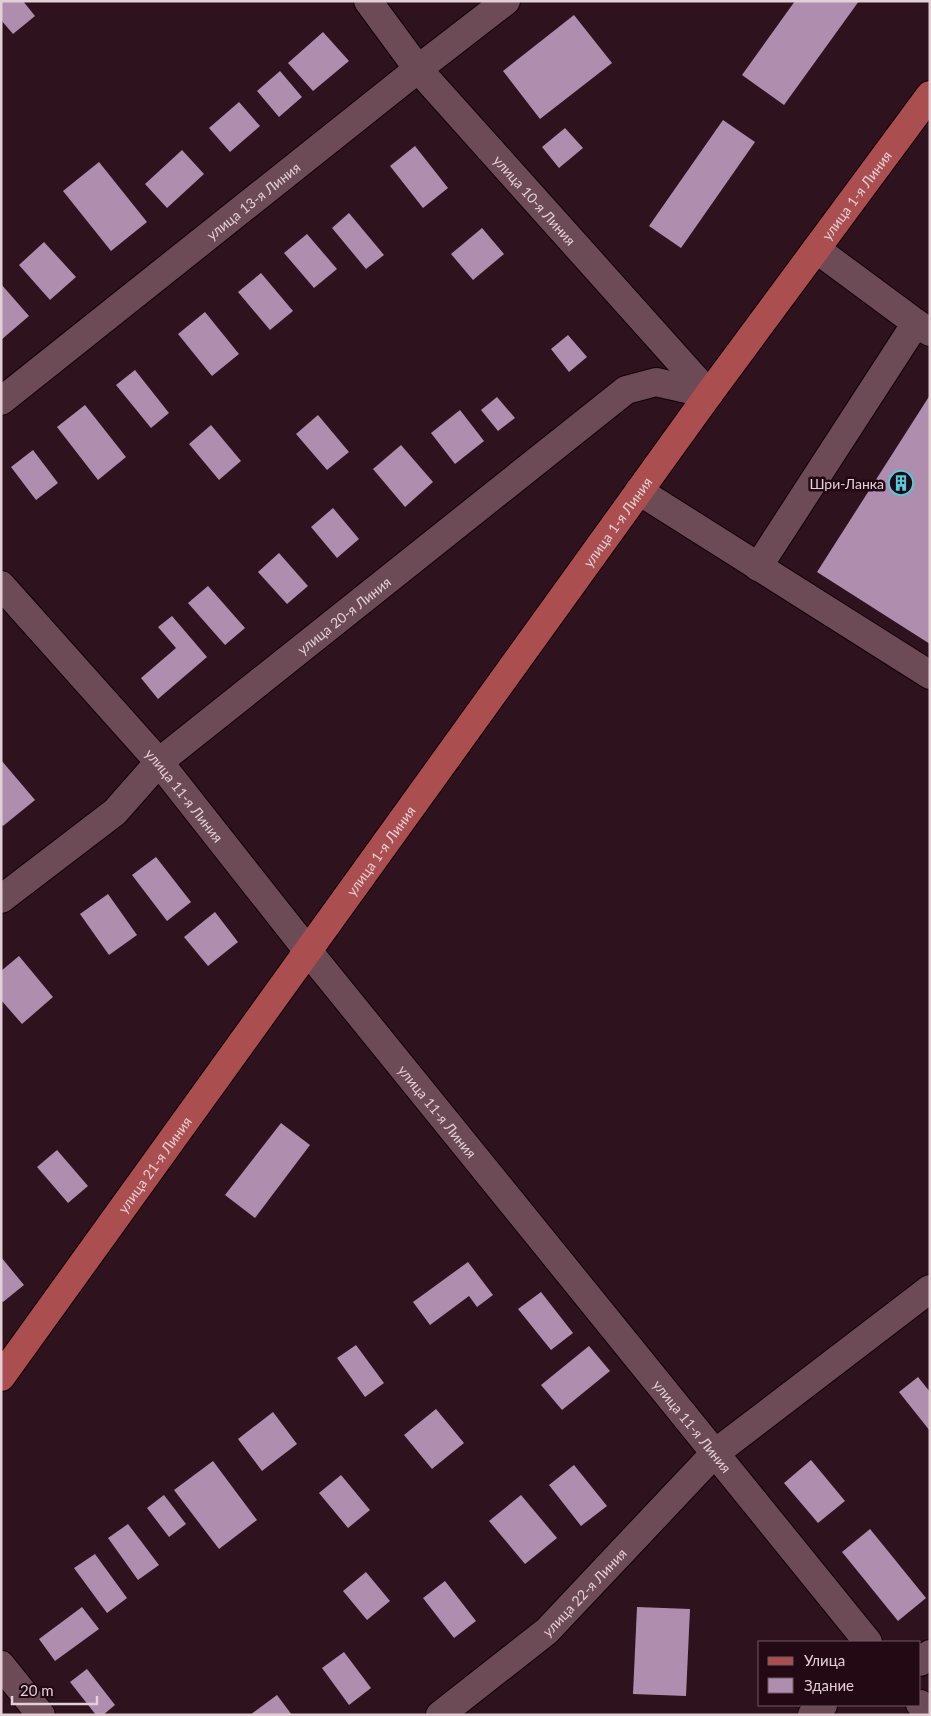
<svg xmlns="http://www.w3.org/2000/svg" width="931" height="1716" font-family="Lato,sans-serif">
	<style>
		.building { fill: #af8daf }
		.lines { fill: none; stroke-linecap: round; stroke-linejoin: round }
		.minor-casing { stroke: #140107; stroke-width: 30 }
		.major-casing { stroke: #140107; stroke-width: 30 }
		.minor { stroke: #6c4b56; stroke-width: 28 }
		.major { stroke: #aa4e4f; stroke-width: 28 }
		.labels { text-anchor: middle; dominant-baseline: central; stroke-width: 5; stroke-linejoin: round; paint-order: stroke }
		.street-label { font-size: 14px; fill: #e3cfd5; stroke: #230914 }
		.poi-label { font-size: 14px; fill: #e3cfd5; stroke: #230914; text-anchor: end }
	</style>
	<rect width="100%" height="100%" fill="#2e121d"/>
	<!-- building -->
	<g class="building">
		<path d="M 1,1 L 23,1 L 35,16 L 13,34 L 1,20 Z"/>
		<path d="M 795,1 L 859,1 L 784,105 L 742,75 Z"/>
		<path d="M 574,15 L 612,63 L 540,119 L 503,71 Z"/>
		<path d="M 323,32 L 349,61 L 313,91 L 288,63 Z"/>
		<path d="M 280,71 L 302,97 L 279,117 L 257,91 Z"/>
		<path d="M 239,102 L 260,126 L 230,152 L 209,128 Z"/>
		<path d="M 723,120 L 755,142 L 681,248 L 649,226 Z"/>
		<path d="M 565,128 L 583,148 L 559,168 L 542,147 Z"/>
		<path d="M 415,146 L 448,188 L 423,208 L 390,166 Z"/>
		<path d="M 182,150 L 204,174 L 167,208 L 145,184 Z"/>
		<path d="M 99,162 L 147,222 L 111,251 L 63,191 Z"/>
		<path d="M 349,213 L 384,255 L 366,269 L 332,228 Z"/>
		<path d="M 482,228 L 504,254 L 473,280 L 451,254 Z"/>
		<path d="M 307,234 L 337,269 L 314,288 L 284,253 Z"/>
		<path d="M 44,242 L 76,277 L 50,300 L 19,265 Z"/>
		<path d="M 261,273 L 293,311 L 270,330 L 238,292 Z"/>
		<path d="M 1,284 L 29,316 L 1,340 Z"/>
		<path d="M 205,312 L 239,354 L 212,376 L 178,334 Z"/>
		<path d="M 568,335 L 587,357 L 569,372 L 551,349 Z"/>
		<path d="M 135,370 L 169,413 L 151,428 L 116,385 Z"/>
		<path d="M 930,395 L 930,644 L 817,572 Z"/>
		<path d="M 497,397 L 515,418 L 498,431 L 481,410 Z"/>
		<path d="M 85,405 L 126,457 L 98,480 L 57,427 Z"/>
		<path d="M 460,410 L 484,441 L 455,464 L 431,433 Z"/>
		<path d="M 318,415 L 349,452 L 327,470 L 296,434 Z"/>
		<path d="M 211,425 L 241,461 L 219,480 L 189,444 Z"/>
		<path d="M 401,445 L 433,482 L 405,507 L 373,469 Z"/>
		<path d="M 33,450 L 58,483 L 36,500 L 11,467 Z"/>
		<path d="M 333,508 L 359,539 L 337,558 L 311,527 Z"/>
		<path d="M 279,553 L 308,586 L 287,604 L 258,572 Z"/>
		<path d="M 208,586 L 245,628 L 225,645 L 188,603 Z"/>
		<path d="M 172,616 L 207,657 L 158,699 L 141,678 L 176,648 L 158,627 Z"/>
		<path d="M 1,760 L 35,800 L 3,826 L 1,824 Z"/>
		<path d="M 156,857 L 191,902 L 167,921 L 132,875 Z"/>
		<path d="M 108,894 L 137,935 L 109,955 L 80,914 Z"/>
		<path d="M 215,912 L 238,942 L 208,966 L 184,937 Z"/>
		<path d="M 19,956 L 53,997 L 22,1024 L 1,1000 L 1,971 Z"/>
		<path d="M 281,1123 L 310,1145 L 255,1218 L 225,1195 Z"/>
		<path d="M 57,1150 L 88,1186 L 68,1203 L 37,1167 Z"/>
		<path d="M 1,1257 L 24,1285 L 3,1302 L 1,1300 Z"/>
		<path d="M 468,1262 L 493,1295 L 477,1307 L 469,1296 L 430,1325 L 413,1302 Z"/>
		<path d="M 541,1292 L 573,1333 L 551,1350 L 518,1309 Z"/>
		<path d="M 356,1345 L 384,1383 L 365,1397 L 337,1358 Z"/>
		<path d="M 589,1346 L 610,1371 L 562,1410 L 541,1385 Z"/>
		<path d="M 918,1377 L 930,1392 L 930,1431 L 899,1392 Z"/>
		<path d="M 436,1409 L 464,1443 L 432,1469 L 404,1435 Z"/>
		<path d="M 273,1412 L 297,1444 L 262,1471 L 238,1439 Z"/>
		<path d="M 811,1460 L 845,1501 L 818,1523 L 784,1483 Z"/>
		<path d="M 213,1461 L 257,1520 L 219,1549 L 174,1490 Z"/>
		<path d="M 574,1465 L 607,1506 L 581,1526 L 549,1485 Z"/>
		<path d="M 341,1475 L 370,1510 L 348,1528 L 319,1493 Z"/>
		<path d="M 164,1495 L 186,1524 L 169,1537 L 147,1508 Z"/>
		<path d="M 521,1495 L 557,1538 L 525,1564 L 489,1521 Z"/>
		<path d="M 128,1524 L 159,1565 L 138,1580 L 108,1538 Z"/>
		<path d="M 870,1529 L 926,1598 L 898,1621 L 842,1552 Z"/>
		<path d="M 95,1554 L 127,1598 L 107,1613 L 74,1568 Z"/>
		<path d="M 366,1572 L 390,1601 L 367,1620 L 343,1591 Z"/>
		<path d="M 445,1581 L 476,1621 L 454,1638 L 423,1598 Z"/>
		<path d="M 82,1607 L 99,1629 L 55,1661 L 39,1639 Z"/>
		<path d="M 637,1607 L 690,1609 L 686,1696 L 633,1694 Z"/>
		<path d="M 344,1652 L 371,1688 L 349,1705 L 322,1668 Z"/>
		<path d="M 87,1669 L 115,1705 L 103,1715 L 96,1715 L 70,1682 Z"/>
		<path d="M 277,1695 L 292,1715 L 250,1715 Z"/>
	</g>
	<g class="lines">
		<defs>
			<g id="minor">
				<path id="s1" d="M 368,1 L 418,69 L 709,394"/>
				<path d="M 816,249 L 916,323 L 930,332"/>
				<path id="s2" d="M 1,401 L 418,69 L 506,1"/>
				<path d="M 639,491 L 930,675"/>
				<path d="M 758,567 L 916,323"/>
				<path id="s3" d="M 1,585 L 159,762 L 308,951 L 868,1642"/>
				<path id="s4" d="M 1,899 L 115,812 L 159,762 L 626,390 L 656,382 L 709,394"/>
				<path d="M 920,1662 L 930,1654"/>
				<path d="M 1,1665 L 41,1715"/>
				<path d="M 920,1704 L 929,1715"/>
				<path id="s5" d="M 440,1715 L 547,1631 L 714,1454 L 930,1289"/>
				<path d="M 812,1715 L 823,1705"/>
			</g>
			<g id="major">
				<path id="s6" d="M 1,1377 L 709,394 L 930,95"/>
			</g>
		</defs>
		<!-- minor casing -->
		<use href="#minor" class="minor-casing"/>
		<!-- major casing -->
		<use href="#major" class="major-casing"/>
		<!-- minor -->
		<use href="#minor" class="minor"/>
		<!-- major -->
		<use href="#major" class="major"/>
	</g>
	<!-- icons -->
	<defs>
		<symbol id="building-ring" viewBox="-11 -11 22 22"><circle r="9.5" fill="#230914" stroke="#53cbda" stroke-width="1.5"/><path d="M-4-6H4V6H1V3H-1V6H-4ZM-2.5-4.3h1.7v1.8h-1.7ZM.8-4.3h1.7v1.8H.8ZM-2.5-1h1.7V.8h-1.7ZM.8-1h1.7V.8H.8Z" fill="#53cbda"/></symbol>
	</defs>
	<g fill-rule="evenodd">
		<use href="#building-ring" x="887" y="469" width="28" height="28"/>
	</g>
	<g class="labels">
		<!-- street labels -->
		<g class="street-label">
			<text stroke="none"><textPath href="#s6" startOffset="1459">улица 1-я Линия</textPath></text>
			<text stroke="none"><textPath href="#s1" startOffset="260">улица 10-я Линия</textPath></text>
			<text stroke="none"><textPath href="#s2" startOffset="322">улица 13-я Линия</textPath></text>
			<text stroke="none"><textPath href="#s6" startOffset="1054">улица 1-я Линия</textPath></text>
			<text stroke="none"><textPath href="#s4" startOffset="446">улица 20-я Линия</textPath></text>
			<text stroke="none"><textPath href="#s3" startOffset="279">улица 11-я Линия</textPath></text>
			<text stroke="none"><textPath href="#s6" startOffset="649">улица 1-я Линия</textPath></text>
			<text stroke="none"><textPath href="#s3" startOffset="684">улица 11-я Линия</textPath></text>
			<text stroke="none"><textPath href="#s6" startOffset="262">улица 21-я Линия</textPath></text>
			<text stroke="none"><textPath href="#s3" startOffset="1089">улица 11-я Линия</textPath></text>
			<text stroke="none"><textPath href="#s5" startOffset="190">улица 22-я Линия</textPath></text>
		</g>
		<!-- poi labels -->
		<g class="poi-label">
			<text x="884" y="483">Шри-Ланка</text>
		</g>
	</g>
	<!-- border -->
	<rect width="931" height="1716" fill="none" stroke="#e3cfd5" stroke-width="5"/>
	<!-- legend -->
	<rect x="758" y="1641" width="162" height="65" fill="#230914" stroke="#705861"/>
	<rect x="768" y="1657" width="25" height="8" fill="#aa4e4f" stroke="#705861"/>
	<text x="804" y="1666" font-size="15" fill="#e3cfd5">Улица</text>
	<rect x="768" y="1678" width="25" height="15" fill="#af8daf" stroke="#705861"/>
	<text x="804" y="1691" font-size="15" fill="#e3cfd5">Здание</text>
	<!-- scale -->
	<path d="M12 1696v8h85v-8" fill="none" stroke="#e3cfd5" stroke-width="2.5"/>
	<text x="20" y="1696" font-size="15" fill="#e3cfd5" stroke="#230914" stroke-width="4" paint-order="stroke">20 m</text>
</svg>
